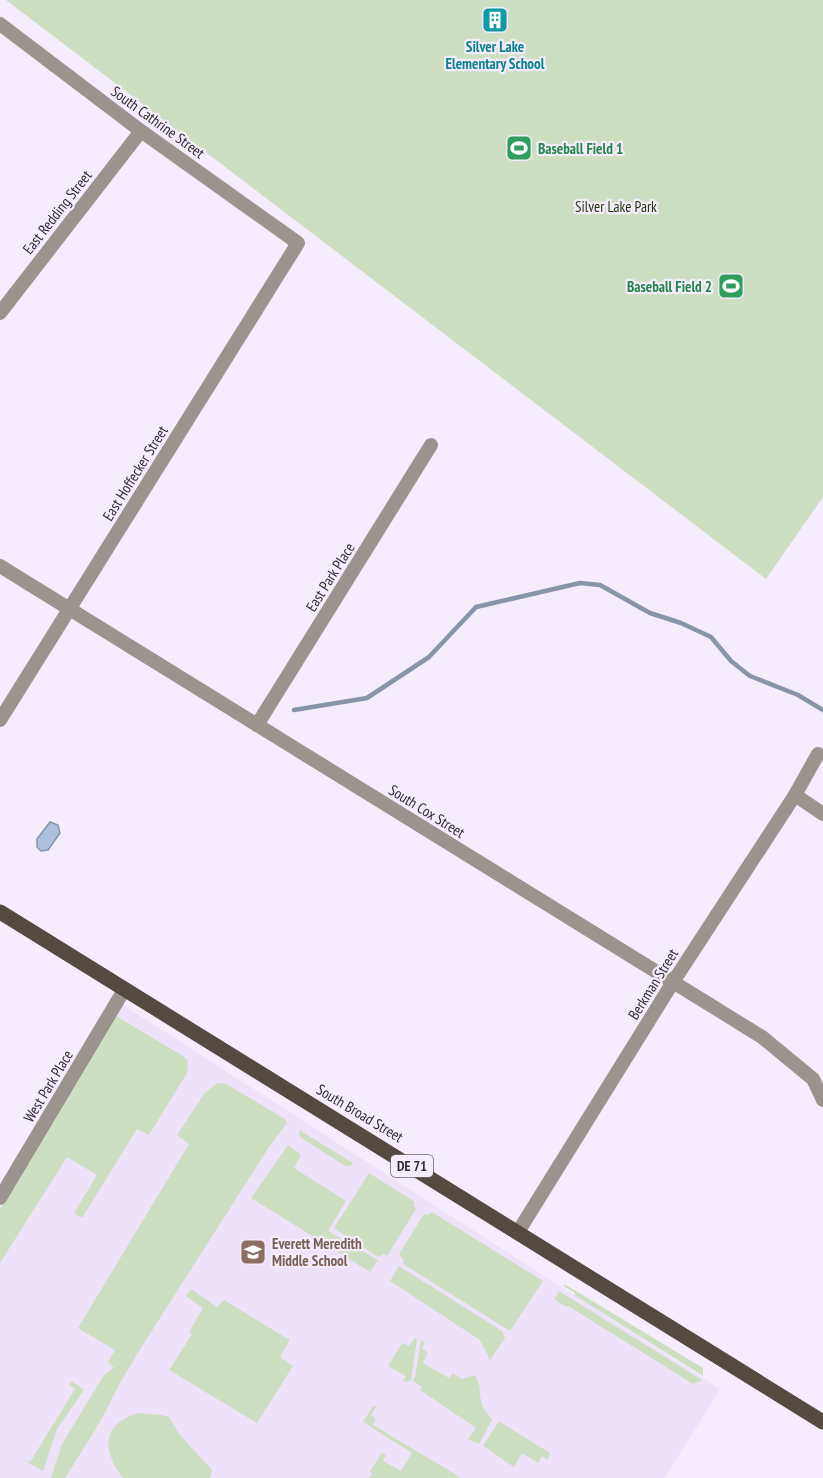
<svg xmlns="http://www.w3.org/2000/svg" width="823" height="1478" font-family="'PT Sans Narrow',sans-serif">
	<style>
		.built { fill: #eee1fa }
		.green { fill: #cedfc1 }
		.water { fill: #aec0dd; stroke: #8894aa; stroke-width: 1.5 }
		.lines { fill: none; stroke-linecap: round; stroke-linejoin: round }
		.stream { stroke: #8894aa; stroke-width: 4.5 }
		.minor { stroke: #9b948e; stroke-width: 14 }
		.primary { stroke: #554a41; stroke-width: 15 }
		.labels { text-anchor: middle; dominant-baseline: central; stroke-width: 4.5; stroke-linejoin: round; paint-order: stroke }
		.shield { fill: #f5ecfd; stroke: #6a666f; stroke-width: 1.5 }
		.shield-label { font-size: 14px; font-weight: bold; fill: #2f2c32 }
		.culture-label { font-size: 15px; font-weight: bold; fill: #0d838f; stroke: #f5ecfd }
		.street-label { font-size: 15px; fill: #2f2c32; stroke: #f5ecfd }
		.leisure-label { font-size: 15px; font-weight: bold; fill: #27864d; stroke: #f5ecfd; text-anchor: start }
		.park-label { font-size: 15px; fill: #1f3506; stroke: #f5ecfd }
		.education-label { font-size: 15px; font-weight: bold; fill: #785e54; stroke: #f5ecfd; text-anchor: start }
	</style>
	<rect width="100%" height="100%" fill="#f5ecfd"/>
	<!-- built -->
	<path class="built" d="M 123,1005 L 720,1389 L 665,1478 L 0,1478 L 0,1209 Z"/>
	<!-- green -->
	<g class="green">
		<path d="M 6,0 L 823,0 L 823,497 L 766,579 Z"/>
		<path d="M 116,1016 L 183,1056 L 188,1061 L 187,1073 L 149,1135 L 137,1129 L 82,1218 L 74,1213 L 97,1175 L 67,1157 L 0,1263 L 0,1209 Z"/>
		<path d="M 217,1083 L 226,1084 L 285,1119 L 287,1123 L 269,1147 L 137,1354 C 130,1368 120,1381 114,1395 C 100,1424 82,1451 65,1478 L 51,1478 L 62,1444 L 104,1375 L 114,1368 L 108,1362 L 115,1350 L 78,1328 L 189,1144 L 177,1135 L 204,1094 Z"/>
		<path d="M 299,1130 L 353,1163 L 351,1166 L 345,1166 L 303,1139 L 300,1137 Z"/>
		<path d="M 288,1145 L 301,1155 L 294,1168 L 346,1201 L 328,1231 L 378,1260 L 370,1272 L 251,1198 Z"/>
		<path d="M 369,1173 L 415,1202 L 413,1204 L 416,1209 L 387,1256 L 384,1254 L 378,1257 L 334,1228 Z"/>
		<path d="M 432,1212 L 543,1281 L 510,1331 L 403,1264 L 404,1261 L 399,1254 L 424,1214 L 428,1215 Z"/>
		<path d="M 399,1266 L 502,1331 L 505,1338 L 490,1360 L 480,1340 L 390,1281 Z"/>
		<path d="M 566,1285 L 703,1368 L 703,1376 L 574,1295 L 575,1293 L 563,1286 Z"/>
		<path d="M 191,1289 L 217,1307 L 224,1300 L 290,1340 L 280,1357 L 293,1366 L 257,1423 L 169,1370 L 192,1334 L 189,1332 L 203,1308 L 186,1296 Z"/>
		<path d="M 559,1291 L 702,1380 L 703,1380 L 693,1384 L 568,1306 L 566,1307 L 555,1300 L 555,1298 Z"/>
		<path d="M 415,1338 L 417,1339 L 411,1380 L 407,1382 L 403,1381 L 406,1376 L 388,1366 L 402,1343 L 409,1346 Z"/>
		<path d="M 421,1339 L 425,1343 L 422,1348 L 428,1353 L 423,1363 L 449,1378 L 453,1373 L 462,1379 L 475,1375 C 482,1387 478,1392 482,1404 C 484,1410 489,1415 492,1420 L 479,1444 L 468,1439 L 476,1428 L 420,1390 L 422,1387 L 413,1381 L 414,1377 L 415,1378 Z"/>
		<path d="M 72,1381 L 84,1390 L 57,1429 L 43,1471 L 21,1459 L 30,1462 L 75,1389 L 69,1385 Z"/>
		<path d="M 373,1406 L 377,1406 L 371,1415 L 376,1419 L 373,1425 L 460,1477 L 459,1478 L 369,1478 L 372,1474 L 370,1472 L 382,1452 L 386,1455 L 383,1461 L 401,1471 L 412,1453 L 363,1422 Z"/>
		<path d="M 138,1413 L 162,1415 L 169,1417 L 180,1435 L 212,1470 L 210,1478 L 123,1478 C 103,1451 100,1425 138,1413 Z"/>
		<path d="M 499,1421 L 550,1453 L 548,1460 L 542,1456 L 538,1463 L 522,1453 L 514,1467 L 483,1446 Z"/>
	</g>
	<!-- water -->
	<path class="water" d="M 50,822 L 58,825 L 60,833 L 48,850 L 41,851 L 37,847 L 37,839 Z"/>
	<g class="lines">
		<!-- stream -->
		<path class="stream" d="M 294,710 L 367,698 L 429,657 L 476,607 L 580,583 L 600,585 L 650,613 L 681,623 L 711,637 L 731,661 L 750,676 L 798,695 L 823,710"/>
		<!-- minor -->
		<g class="minor">
			<path d="M 0,24 L 141,131 L 298,243 L 0,720"/>
			<path d="M 0,313 L 141,131"/>
			<path d="M 0,566 L 762,1037 L 813,1079 L 823,1100"/>
			<path d="M 257,725 L 431,445"/>
			<path d="M 795,795 L 823,814"/>
			<path d="M 0,1198 L 124,990"/>
			<path d="M 518,1232 L 673,982 L 795,795 L 818,754"/>
		</g>
		<!-- primary -->
		<path class="primary" d="M 0,912 L 823,1422"/>
	</g>
	<!-- icons -->
	<defs>
		<symbol id="building-square" viewBox="-11 -11 22 22"><rect x="-9" y="-9" width="18" height="18" rx="4" fill="#0f9aa8" stroke="#f5ecfd"/><path d="M-4-6H4V6H1V3H-1V6H-4ZM-2.5-4.3h1.7v1.8h-1.7ZM.8-4.3h1.7v1.8H.8ZM-2.5-1h1.7V.8h-1.7ZM.8-1h1.7V.8H.8Z" fill="#fff"/></symbol>
		<symbol id="stadium-square" viewBox="-11 -11 22 22"><rect x="-9" y="-9" width="18" height="18" rx="4" fill="#2e9e5b" stroke="#f5ecfd"/><path d="M0-5a6.5 5 0 1 0 0 10a6.5 5 0 1 0 0-10ZM-3.5-1.8h7v3.6h-7Z" fill="#fff"/></symbol>
		<symbol id="school-square" viewBox="-11 -11 22 22"><rect x="-9" y="-9" width="18" height="18" rx="4" fill="#8d6e63" stroke="#f5ecfd"/><path d="M0-5L7-2L0 1L-7-2ZM-4 1L0 2.5L4 1V4Q0 6-4 4Z" fill="#fff"/></symbol>
	</defs>
	<g fill-rule="evenodd">
		<use href="#building-square" x="480" y="5" width="30" height="30"/>
		<use href="#stadium-square" x="504" y="133" width="30" height="30"/>
		<use href="#stadium-square" x="716" y="271" width="30" height="30"/>
		<use href="#school-square" x="238" y="1237" width="30" height="30"/>
	</g>
	<g class="labels">
		<!-- shield labels -->
		<rect class="shield" x="391" y="1155" width="42" height="22" rx="4.5"/>
		<g class="shield-label">
			<text x="412" y="1166">DE 71</text>
		</g>
		<!-- culture labels -->
		<g class="culture-label">
			<text x="495" y="46">Silver Lake<tspan x="495" dy="17">Elementary School</tspan></text>
		</g>
		<!-- street labels -->
		<g class="street-label">
			<text transform="translate(158 122) rotate(36)">South Cathrine Street</text>
			<text transform="translate(57 212) rotate(-52)">East Redding Street</text>
			<text transform="translate(135 473) rotate(-58)">East Hoffecker Street</text>
			<text transform="translate(330 577) rotate(-58)">East Park Place</text>
			<text transform="translate(427 811) rotate(32)">South Cox Street</text>
			<text transform="translate(653 984) rotate(-58)">Berkman Street</text>
			<text transform="translate(48 1086) rotate(-59)">West Park Place</text>
			<text transform="translate(360 1113) rotate(31)">South Broad Street</text>
		</g>
		<!-- leisure labels -->
		<g class="leisure-label">
			<text x="538" y="148">Baseball Field 1</text>
			<text x="712" y="286" text-anchor="end">Baseball Field 2</text>
		</g>
		<!-- park labels -->
		<g class="park-label">
			<text x="616" y="206">Silver Lake Park</text>
		</g>
		<!-- education labels -->
		<g class="education-label">
			<text x="272" y="1243">Everett Meredith<tspan x="272" dy="17">Middle School</tspan></text>
		</g>
	</g>
</svg>
